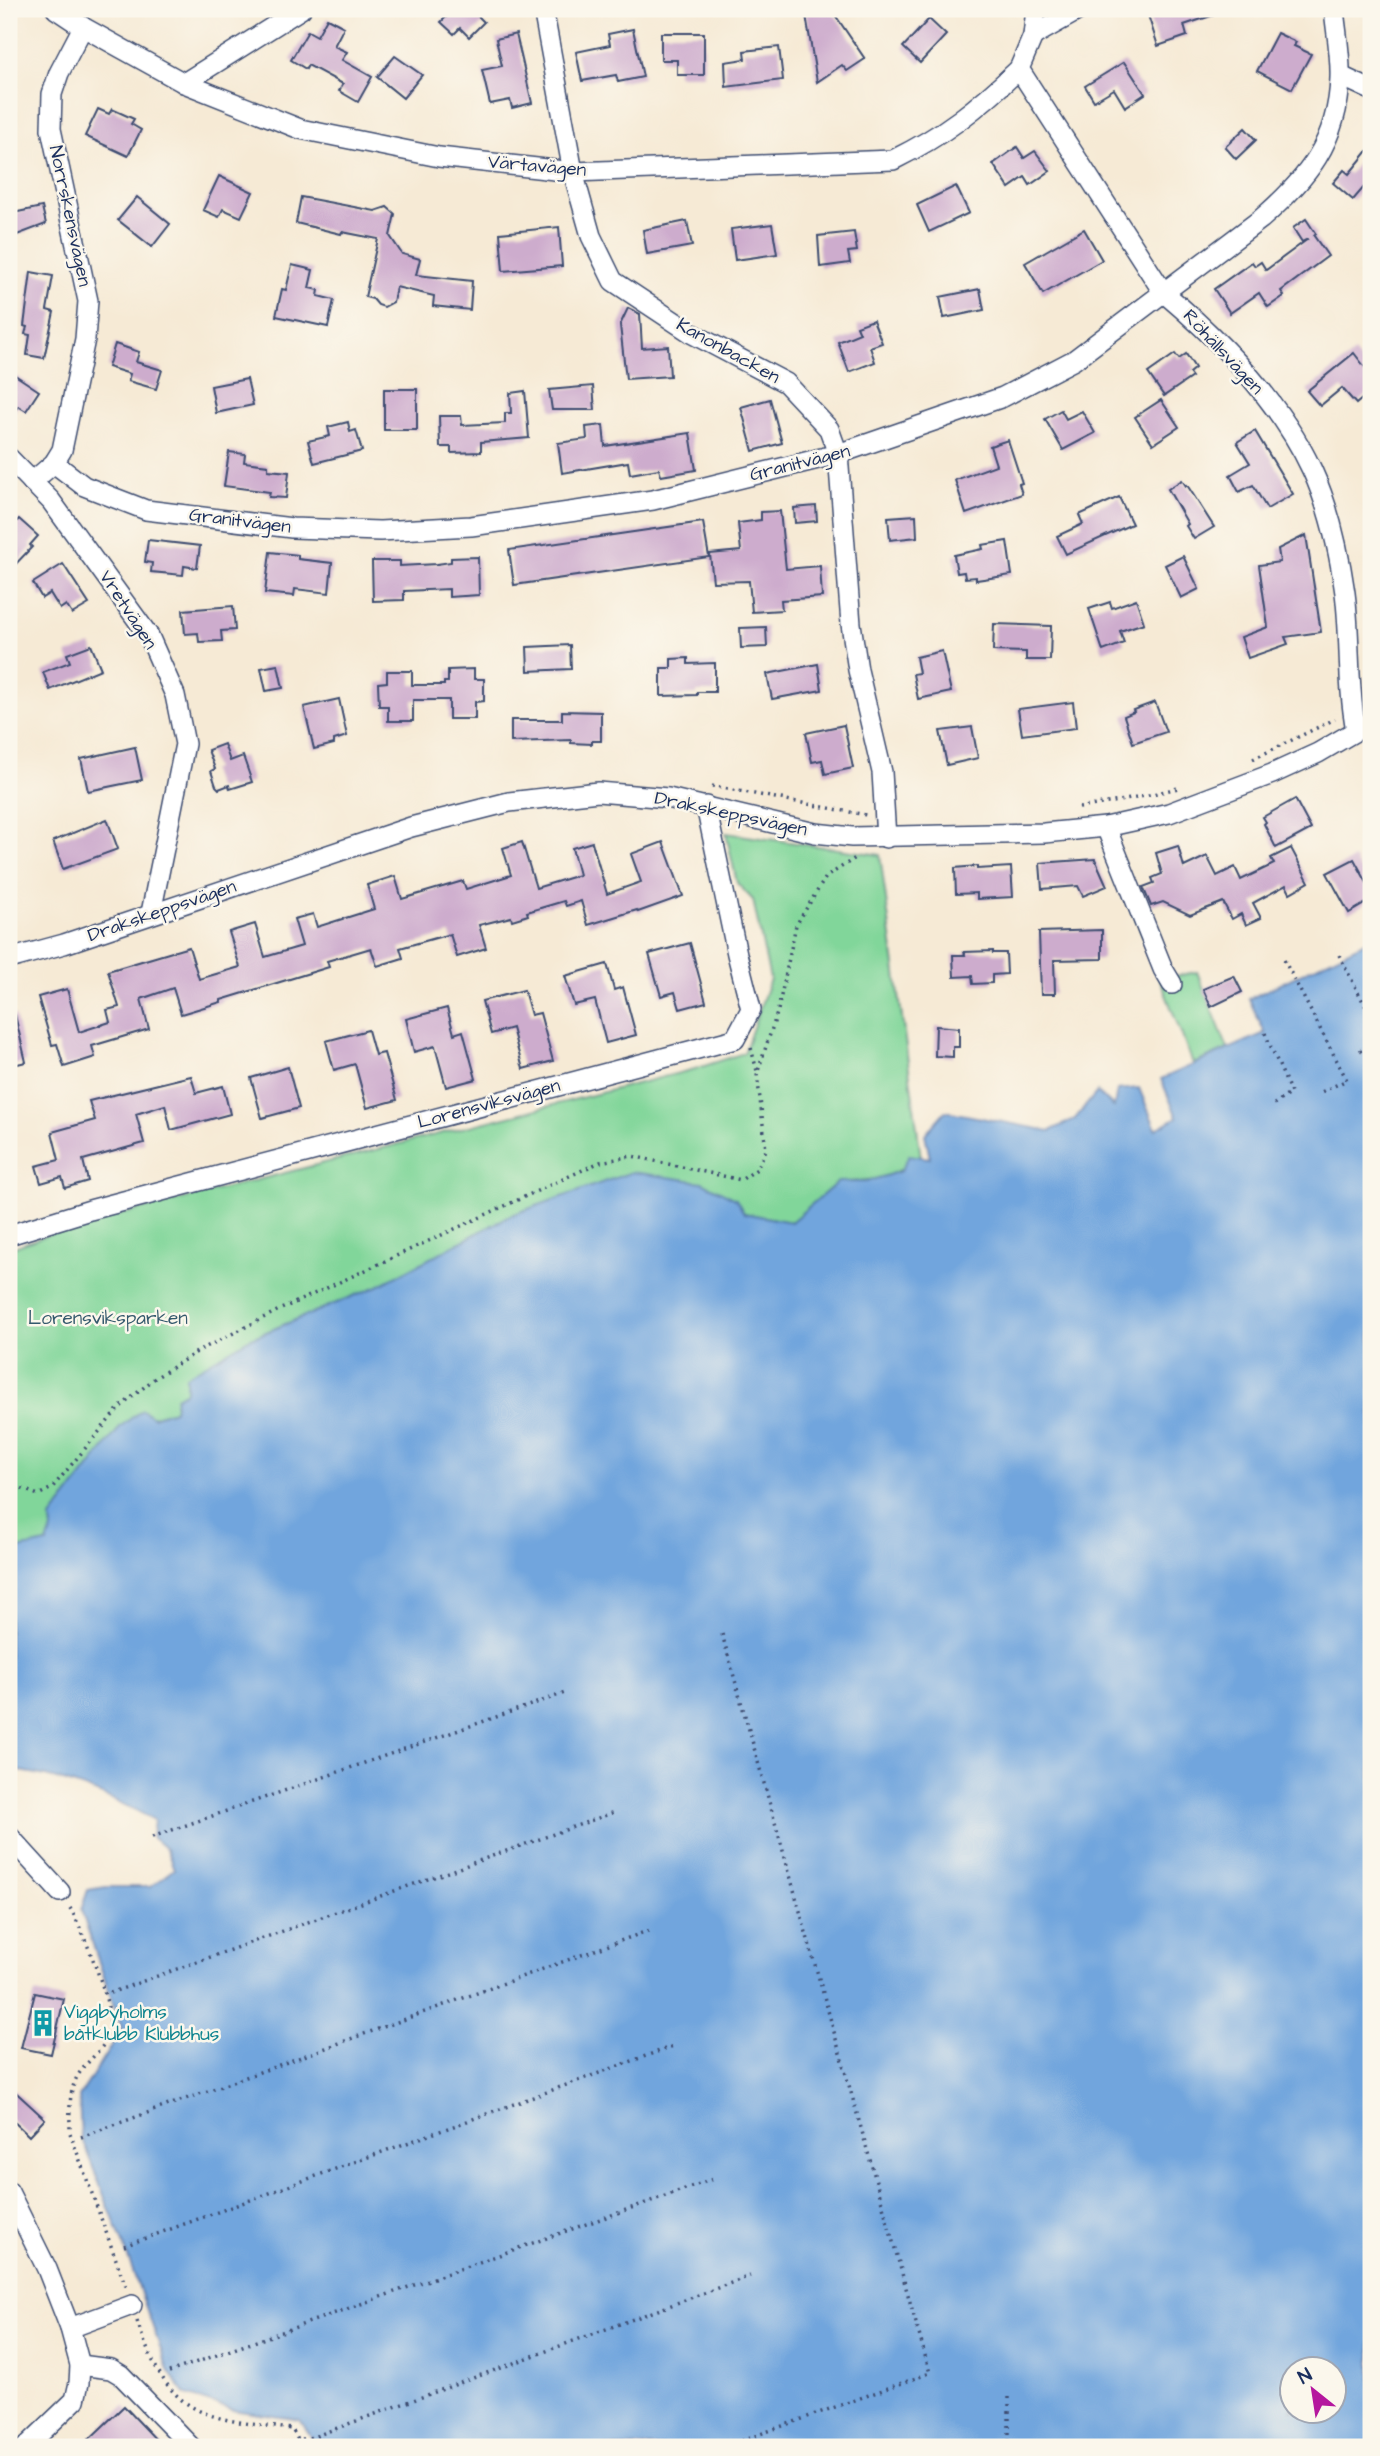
<svg xmlns="http://www.w3.org/2000/svg" width="1380" height="2456" font-family="'Architects Daughter',sans-serif">
	<style>
		.green { fill: #81d69a; stroke: #4e827c; stroke-width: 2 }
		.water { fill: #71a5dd; stroke: #466a9e; stroke-width: 2; fill-rule: evenodd }
		.building { fill: #cdaccd }
		.lines { fill: none; stroke-linecap: round; stroke-linejoin: round }
		.minor-casing { stroke: #3c4b70; stroke-width: 22 }
		.path { stroke: #3c4b70; stroke-width: 3.5; stroke-dasharray: 2 5; stroke-linecap: butt }
		.minor { stroke: #fff; stroke-width: 19 }
		.labels { text-anchor: middle; dominant-baseline: central; stroke-width: 5; stroke-linejoin: round; paint-order: stroke }
		.street-label { font-size: 19px; fill: #1b2f5e; stroke: #fbf7ec }
		.park-label { font-size: 19px; fill: #34596d; stroke: #fbf7ec }
		.culture-label { font-size: 19px; fill: #0d838f; stroke: #fbf7ec; text-anchor: start }
	</style>
	<rect width="100%" height="100%" fill="#fbf7ec"/>
	<filter id="ink" filterUnits="userSpaceOnUse"><feTurbulence type="fractalNoise" baseFrequency=".0143" numOctaves="2"/><feDisplacementMap in="SourceGraphic" scale="14" xChannelSelector="R" yChannelSelector="G"/><feConvolveMatrix kernelMatrix="1 2 1 2 8 2 1 2 1" color-interpolation-filters="sRGB"/></filter>
	<filter id="wash" filterUnits="userSpaceOnUse"><feTurbulence type="fractalNoise" baseFrequency=".00686" numOctaves="4" result="noise"/><feDisplacementMap in="SourceGraphic" scale="28" xChannelSelector="R" yChannelSelector="G"/><feGaussianBlur stdDeviation="1.57" result="paint"/><feColorMatrix in="noise" values="0 0 0 0 0 0 0 0 0 0 0 0 0 0 0 0 0 1.4 0 .05"/><feComposite in="paint" operator="in"/></filter>
	<g filter="url(#wash)">
		<rect width="100%" height="100%" fill="#f6ead5"/>
		<!-- green -->
		<g class="green">
			<path d="M 1101,827 L 1170,977 L 1197,972 L 1228,1049 L 1193,1064 Z"/>
			<path d="M 726,833 L 880,855 L 921,1158 C 891,1177 873,1182 838,1182 L 791,1222 L 744,1213 L 378,1286 L 247,1340 L 187,1376 L 186,1391 L 174,1410 L 121,1426 L 51,1518 L 52,1530 L 47,1543 L 9,1551 L 9,1249 L 60,1230 L 695,1069 L 744,1053 L 770,979 L 753,900 L 737,883 Z"/>
		</g>
		<!-- water -->
		<path class="water" d="M 1371,939 L 1371,2447 L 318,2447 L 300,2420 L 232,2410 L 186,2395 L 169,2372 L 124,2246 L 81,2137 L 79,2097 L 122,2029 L 81,1910 L 88,1890 L 106,1887 L 150,1887 L 174,1869 L 166,1849 L 152,1837 L 154,1820 C 115,1798 53,1773 9,1770 L 9,1551 L 47,1543 L 52,1530 L 51,1518 L 121,1426 L 142,1410 L 153,1417 L 174,1410 L 176,1397 L 186,1391 L 186,1376 L 247,1340 L 378,1286 L 511,1215 L 632,1172 L 702,1182 L 736,1199 L 744,1213 L 791,1222 L 838,1182 L 866,1182 L 901,1171 L 909,1155 L 930,1158 L 925,1134 L 945,1111 L 1050,1131 L 1075,1119 L 1097,1092 L 1114,1107 L 1117,1090 L 1139,1088 L 1156,1129 L 1177,1117 L 1161,1079 L 1265,1033 L 1249,999 ZM 1292,2368 L 1334,2368 L 1334,2410 L 1292,2410 Z"/>
		<g id="blocks">
			<!-- building -->
			<g class="building">
				<path d="M 454,9 L 471,9 L 484,22 L 469,37 L 460,28 L 454,34 L 441,22 Z"/>
				<path d="M 805,9 L 831,9 L 865,59 L 847,71 L 842,65 L 817,82 Z"/>
				<path d="M 1146,9 L 1223,9 L 1223,12 L 1184,25 L 1187,36 L 1158,46 Z"/>
				<path d="M 327,18 L 344,27 L 334,46 L 347,52 L 342,60 L 372,77 L 358,102 L 339,91 L 343,84 L 308,65 L 306,69 L 291,60 L 308,31 L 317,36 Z"/>
				<path d="M 929,19 L 946,35 L 920,63 L 903,47 Z"/>
				<path d="M 633,29 L 643,77 L 618,82 L 616,75 L 582,81 L 576,52 L 610,45 L 608,34 Z"/>
				<path d="M 661,33 L 704,33 L 704,75 L 677,75 L 677,60 L 661,60 Z"/>
				<path d="M 1277,33 L 1296,42 L 1294,46 L 1311,54 L 1292,89 L 1257,71 Z"/>
				<path d="M 516,34 L 532,103 L 512,108 L 510,100 L 490,104 L 482,70 L 502,66 L 496,39 Z"/>
				<path d="M 779,47 L 783,80 L 726,87 L 725,62 L 745,59 L 744,51 Z"/>
				<path d="M 395,56 L 422,75 L 403,98 L 377,77 Z"/>
				<path d="M 1124,62 L 1145,94 L 1125,107 L 1114,89 L 1094,101 L 1085,86 Z"/>
				<path d="M 98,109 L 109,114 L 112,109 L 134,119 L 131,124 L 141,130 L 128,156 L 85,136 Z"/>
				<path d="M 1245,128 L 1256,140 L 1236,159 L 1225,147 Z"/>
				<path d="M 1017,147 L 1024,158 L 1035,151 L 1050,171 L 1030,185 L 1025,177 L 1009,188 L 993,164 Z"/>
				<path d="M 1371,147 L 1371,179 L 1353,200 L 1333,183 L 1344,170 L 1349,174 Z"/>
				<path d="M 219,176 L 253,192 L 241,217 L 223,209 L 219,217 L 203,210 Z"/>
				<path d="M 956,186 L 969,213 L 929,232 L 917,205 Z"/>
				<path d="M 137,197 L 170,224 L 152,247 L 118,220 Z"/>
				<path d="M 301,197 L 375,211 L 387,207 L 395,214 L 390,236 L 402,254 L 420,259 L 416,275 L 472,281 L 470,310 L 433,306 L 434,296 L 396,287 L 393,302 L 384,307 L 378,305 L 373,299 L 365,297 L 378,239 L 342,232 L 341,234 L 296,223 Z"/>
				<path d="M 42,207 L 46,224 L 9,238 L 9,227 L 16,219 L 13,213 Z"/>
				<path d="M 1306,219 L 1316,234 L 1314,236 L 1328,256 L 1281,291 L 1284,296 L 1268,307 L 1259,293 L 1230,313 L 1214,289 L 1252,262 L 1255,266 L 1261,262 L 1266,270 L 1308,239 L 1302,242 L 1293,228 Z"/>
				<path d="M 687,221 L 692,246 L 647,254 L 643,230 Z"/>
				<path d="M 772,224 L 777,254 L 735,260 L 731,229 Z"/>
				<path d="M 559,227 L 562,266 L 503,271 L 500,233 Z"/>
				<path d="M 1084,229 L 1102,260 L 1043,294 L 1025,263 Z"/>
				<path d="M 854,232 L 857,251 L 848,252 L 850,263 L 820,267 L 818,236 Z"/>
				<path d="M 292,265 L 313,270 L 309,288 L 319,290 L 318,296 L 334,300 L 328,327 L 276,316 L 282,289 L 286,290 Z"/>
				<path d="M 31,272 L 53,276 L 47,310 L 54,312 L 44,358 L 27,355 L 30,335 L 25,334 L 27,327 L 24,326 Z"/>
				<path d="M 980,289 L 984,310 L 944,318 L 940,297 Z"/>
				<path d="M 628,308 L 640,314 L 642,348 L 668,346 L 670,376 L 626,379 L 620,325 Z"/>
				<path d="M 873,320 L 882,343 L 870,347 L 875,362 L 849,372 L 838,342 L 860,333 L 857,326 Z"/>
				<path d="M 115,344 L 139,352 L 136,362 L 162,370 L 156,389 L 128,381 L 130,374 L 108,367 Z"/>
				<path d="M 1354,353 L 1371,375 L 1371,391 L 1356,404 L 1342,388 L 1320,406 L 1307,391 Z"/>
				<path d="M 1175,354 L 1179,359 L 1186,354 L 1195,368 L 1189,373 L 1192,377 L 1164,396 L 1148,373 Z"/>
				<path d="M 9,371 L 39,391 L 26,411 L 18,406 L 9,420 Z"/>
				<path d="M 247,379 L 253,405 L 216,413 L 211,386 Z"/>
				<path d="M 593,386 L 595,410 L 552,410 L 549,390 Z"/>
				<rect x="384" y="389" width="33" height="41"/>
				<path d="M 525,391 L 529,438 L 481,442 L 481,452 L 451,453 L 451,447 L 440,447 L 439,416 L 461,416 L 462,425 L 505,423 L 505,413 L 511,413 L 510,393 Z"/>
				<path d="M 770,399 L 782,443 L 753,451 L 741,407 Z"/>
				<path d="M 1161,400 L 1179,427 L 1153,444 L 1135,417 Z"/>
				<path d="M 1061,410 L 1066,419 L 1082,411 L 1095,433 L 1063,450 L 1045,419 Z"/>
				<path d="M 348,422 L 350,432 L 356,430 L 362,451 L 314,463 L 308,441 L 330,436 L 328,427 Z"/>
				<path d="M 603,425 L 605,446 L 690,433 L 696,470 L 661,476 L 659,469 L 630,474 L 628,462 L 562,473 L 558,443 L 587,439 L 586,427 Z"/>
				<path d="M 1255,431 L 1293,494 L 1267,509 L 1253,485 L 1239,492 L 1230,475 L 1250,463 L 1237,442 Z"/>
				<path d="M 1008,440 L 1022,483 L 1019,484 L 1022,494 L 966,514 L 955,480 L 996,465 L 990,446 Z"/>
				<path d="M 229,452 L 245,454 L 244,462 L 268,465 L 268,470 L 289,472 L 286,498 L 269,497 L 270,492 L 224,486 Z"/>
				<path d="M 1182,480 L 1186,486 L 1187,485 L 1214,527 L 1194,539 L 1186,526 L 1188,524 L 1168,489 Z"/>
				<path d="M 1119,497 L 1132,524 L 1066,554 L 1057,536 L 1083,524 L 1079,515 Z"/>
				<path d="M 816,506 L 817,521 L 795,523 L 794,508 Z"/>
				<path d="M 780,511 L 786,569 L 820,566 L 822,597 L 781,600 L 782,610 L 752,612 L 749,581 L 713,582 L 710,554 L 741,551 L 738,523 L 761,520 L 761,512 Z"/>
				<path d="M 916,515 L 917,537 L 890,540 L 888,517 Z"/>
				<path d="M 19,519 L 38,536 L 30,545 L 32,547 L 9,571 L 9,529 Z"/>
				<path d="M 703,522 L 709,557 L 514,585 L 509,550 Z"/>
				<path d="M 1306,535 L 1321,632 L 1285,637 L 1288,644 L 1248,658 L 1241,637 L 1268,627 L 1259,565 L 1280,562 L 1278,549 Z"/>
				<path d="M 148,540 L 200,546 L 197,568 L 184,566 L 183,575 L 151,572 L 152,563 L 145,562 Z"/>
				<path d="M 1007,541 L 1012,575 L 976,580 L 976,577 L 965,578 L 964,572 L 957,573 L 954,555 L 983,549 L 982,545 Z"/>
				<path d="M 270,552 L 298,555 L 298,559 L 332,563 L 329,593 L 295,589 L 294,596 L 265,593 Z"/>
				<path d="M 1183,556 L 1199,589 L 1181,598 L 1165,565 Z"/>
				<path d="M 478,557 L 479,595 L 449,597 L 449,589 L 404,591 L 404,600 L 373,601 L 372,561 L 400,561 L 400,566 L 437,564 L 451,562 L 451,558 Z"/>
				<path d="M 63,564 L 89,604 L 72,614 L 66,605 L 60,609 L 50,593 L 42,598 L 33,583 Z"/>
				<path d="M 1136,599 L 1144,623 L 1120,631 L 1124,643 L 1103,651 L 1089,609 L 1110,602 L 1112,608 Z"/>
				<path d="M 233,606 L 235,630 L 221,631 L 222,641 L 199,642 L 198,633 L 185,634 L 183,610 Z"/>
				<path d="M 994,624 L 1051,626 L 1050,660 L 1026,660 L 1026,652 L 993,651 Z"/>
				<path d="M 766,627 L 767,647 L 741,648 L 740,628 Z"/>
				<path d="M 91,645 L 101,669 L 50,690 L 43,672 L 70,662 L 67,654 Z"/>
				<path d="M 570,645 L 571,669 L 528,671 L 527,647 Z"/>
				<path d="M 942,651 L 951,692 L 918,699 L 913,674 L 919,673 L 916,657 Z"/>
				<path d="M 688,658 L 688,664 L 715,663 L 715,692 L 697,692 L 697,695 L 661,696 L 661,668 L 671,668 L 671,659 Z"/>
				<path d="M 818,664 L 822,690 L 772,699 L 767,674 Z"/>
				<path d="M 278,665 L 283,688 L 266,691 L 261,668 Z"/>
				<path d="M 474,669 L 474,679 L 484,679 L 484,701 L 475,702 L 475,719 L 449,719 L 449,700 L 413,700 L 413,721 L 388,721 L 388,706 L 379,706 L 378,683 L 387,682 L 387,671 L 412,671 L 412,685 L 444,685 L 444,682 L 448,682 L 448,670 Z"/>
				<path d="M 339,699 L 347,736 L 334,740 L 334,744 L 314,749 L 304,707 Z"/>
				<path d="M 1073,702 L 1076,728 L 1022,735 L 1018,709 Z"/>
				<path d="M 1155,702 L 1166,732 L 1133,743 L 1124,716 L 1134,712 L 1133,710 Z"/>
				<path d="M 562,711 L 601,712 L 601,741 L 592,741 L 592,744 L 571,743 L 571,740 L 511,742 L 511,720 L 562,720 Z"/>
				<path d="M 844,725 L 853,768 L 825,774 L 822,760 L 812,762 L 806,733 Z"/>
				<path d="M 972,727 L 978,758 L 947,765 L 940,731 Z"/>
				<path d="M 224,744 L 230,761 L 243,756 L 252,782 L 230,789 L 229,785 L 219,789 L 216,786 L 211,771 L 215,769 L 208,750 Z"/>
				<path d="M 135,747 L 142,780 L 88,791 L 81,759 Z"/>
				<path d="M 1295,799 L 1311,829 L 1276,848 L 1264,824 L 1266,822 L 1263,817 Z"/>
				<path d="M 107,819 L 118,849 L 63,869 L 53,841 Z"/>
				<path d="M 522,842 L 536,888 L 579,875 L 572,848 L 592,842 L 607,894 L 641,882 L 631,854 L 663,842 L 683,896 L 638,912 L 637,910 L 588,925 L 581,901 L 566,906 L 564,901 L 527,912 L 528,915 L 512,920 L 511,917 L 479,925 L 486,948 L 457,957 L 450,934 L 400,948 L 403,958 L 377,966 L 371,948 L 327,961 L 329,967 L 221,1000 L 221,1002 L 181,1014 L 173,988 L 141,999 L 149,1029 L 92,1046 L 95,1057 L 64,1067 L 57,1044 L 52,1045 L 38,997 L 67,989 L 79,1032 L 110,1022 L 107,1010 L 119,1007 L 108,971 L 189,947 L 199,979 L 240,967 L 229,932 L 255,924 L 265,957 L 302,946 L 294,919 L 313,914 L 317,927 L 374,909 L 367,885 L 395,876 L 402,899 L 463,881 L 466,889 L 511,875 L 503,848 Z"/>
				<path d="M 1178,846 L 1184,867 L 1207,856 L 1217,876 L 1235,867 L 1241,880 L 1274,864 L 1271,858 L 1291,848 L 1309,882 L 1290,893 L 1286,885 L 1253,903 L 1261,918 L 1246,925 L 1241,914 L 1232,919 L 1223,902 L 1190,915 L 1163,902 L 1151,906 L 1143,887 L 1154,883 L 1152,878 L 1162,874 L 1156,853 Z"/>
				<path d="M 1095,859 L 1107,886 L 1083,896 L 1078,886 L 1042,889 L 1040,863 Z"/>
				<path d="M 1354,859 L 1371,890 L 1371,900 L 1349,913 L 1327,873 Z"/>
				<path d="M 977,866 L 977,869 L 1011,867 L 1013,897 L 977,899 L 977,893 L 956,894 L 955,868 Z"/>
				<path d="M 1102,930 L 1102,959 L 1054,960 L 1055,994 L 1041,994 L 1039,932 Z"/>
				<path d="M 690,943 L 706,1002 L 680,1009 L 675,992 L 661,996 L 649,954 Z"/>
				<path d="M 993,951 L 993,953 L 1006,953 L 1007,974 L 992,975 L 992,983 L 973,984 L 972,976 L 954,977 L 953,955 L 965,955 L 964,952 Z"/>
				<path d="M 607,964 L 614,990 L 623,987 L 636,1035 L 606,1043 L 595,1000 L 574,1005 L 565,976 Z"/>
				<path d="M 1234,976 L 1242,992 L 1211,1007 L 1203,989 Z"/>
				<path d="M 524,990 L 531,1015 L 540,1013 L 553,1061 L 523,1069 L 512,1028 L 491,1034 L 482,1001 Z"/>
				<path d="M 447,1008 L 454,1034 L 463,1031 L 476,1079 L 446,1087 L 435,1046 L 414,1052 L 406,1019 Z"/>
				<path d="M 15,1015 L 26,1062 L 9,1066 L 9,1016 Z"/>
				<path d="M 936,1026 L 959,1028 L 959,1047 L 953,1047 L 953,1057 L 935,1056 Z"/>
				<path d="M 368,1030 L 375,1055 L 384,1053 L 397,1100 L 367,1108 L 355,1064 L 334,1070 L 326,1041 Z"/>
				<path d="M 288,1067 L 299,1108 L 262,1118 L 251,1078 Z"/>
				<path d="M 191,1076 L 196,1093 L 223,1086 L 230,1114 L 171,1130 L 165,1105 L 136,1114 L 144,1143 L 83,1160 L 88,1181 L 65,1188 L 62,1177 L 41,1183 L 36,1166 L 59,1160 L 52,1132 L 95,1120 L 89,1101 Z"/>
				<path d="M 35,1993 L 64,1999 L 51,2054 L 21,2048 Z"/>
				<path d="M 9,2086 L 45,2119 L 29,2136 L 9,2117 Z"/>
				<path d="M 124,2406 L 163,2447 L 81,2447 Z"/>
			</g>
		</g>
	</g>
	<g filter="url(#ink)">
		<use href="#blocks" fill-opacity="0" stroke="#3c4b70" stroke-width="2"/>
		<g class="lines">
			<defs>
				<g id="minor">
					<path d="M 56,9 L 83,27 L 184,83 L 300,129 L 439,157 L 573,172 L 893,160 C 944,135 978,108 1019,69"/>
					<path d="M 543,9 L 573,172 L 591,236 L 613,281 L 693,334 L 786,383 L 829,429 L 838,454 L 851,624 L 858,670 L 882,772 L 886,838"/>
					<path d="M 1036,9 L 1033,36 L 1019,69 L 1163,292 C 1221,341 1280,401 1312,470 C 1330,509 1339,551 1345,593 C 1351,639 1347,685 1356,730"/>
					<path d="M 1033,36 L 1081,9"/>
					<path d="M 1341,76 L 1371,90"/>
					<path d="M 184,83 L 301,9"/>
					<path d="M 9,458 L 51,501 L 149,636 L 175,695 L 185,744 L 151,913"/>
					<path d="M 54,463 L 84,486 L 146,510 L 292,528 L 380,531 L 471,526 L 653,500 L 838,454 L 1003,397 L 1074,360 L 1261,219 C 1307,179 1338,142 1340,78 C 1341,56 1336,31 1334,9"/>
					<path d="M 32,482 L 54,463 L 62,450 L 85,339 L 88,301 L 51,129 L 52,94 L 59,73 L 83,27"/>
					<path d="M 1106,827 L 1163,969 L 1172,984"/>
					<path d="M 9,959 L 64,944 L 411,827 L 509,802 L 598,792 L 668,798 L 815,833 L 852,837 L 1044,833 L 1106,827 L 1169,813 L 1272,774 L 1318,753 L 1371,722"/>
					<path d="M 9,1235 L 90,1210 L 735,1039 L 751,1009 L 737,954 L 706,806"/>
					<path d="M 9,1836 L 60,1892"/>
					<path d="M 9,2192 L 47,2269 L 70,2328 L 80,2365 L 79,2383 L 75,2400 L 26,2447"/>
					<path d="M 70,2328 L 132,2305"/>
					<path d="M 80,2365 L 111,2369 L 121,2375 L 191,2447"/>
				</g>
			</defs>
			<!-- minor casing -->
			<use href="#minor" class="minor-casing"/>
			<!-- path -->
			<g class="path">
				<path d="M 1253,759 L 1335,719"/>
				<path d="M 712,786 L 866,815"/>
				<path d="M 1079,808 L 1136,798 L 1178,788"/>
				<path d="M 1339,955 L 1371,1017"/>
				<path d="M 1284,960 L 1347,1080 L 1319,1093"/>
				<path d="M 1265,1033 L 1291,1093 L 1274,1104"/>
				<path d="M 751,1048 L 757,1071"/>
				<path d="M 1360,1051 L 1371,1043"/>
				<path d="M 9,1483 L 38,1495 L 52,1488 L 119,1408 L 155,1378 L 200,1350 L 279,1310 L 600,1162 L 632,1156 L 741,1180 L 757,1169 L 766,1150 L 757,1074 L 778,1010 L 796,925 L 826,877 L 857,857"/>
				<path d="M 722,1634 L 930,2373 L 724,2447"/>
				<path d="M 152,1837 L 565,1693"/>
				<path d="M 70,1908 C 82,1928 119,2017 109,2036 C 101,2052 84,2063 76,2079 C 68,2095 70,2116 70,2133 L 126,2287"/>
				<path d="M 110,1993 L 615,1812"/>
				<path d="M 81,2137 L 653,1929"/>
				<path d="M 124,2246 L 676,2045"/>
				<path d="M 137,2321 C 169,2417 200,2418 292,2429 L 298,2440 L 313,2437 L 750,2276"/>
				<path d="M 169,2372 L 716,2178"/>
				<path d="M 1009,2397 L 1009,2447"/>
			</g>
			<!-- minor -->
			<use href="#minor" class="minor"/>
		</g>
	</g>
	<!-- icons -->
	<defs>
		<symbol id="building-bare" viewBox="-9 -9 18 18"><path d="M-4-6H4V6H1V3H-1V6H-4ZM-2.5-4.3h1.7v1.8h-1.7ZM.8-4.3h1.7v1.8H.8ZM-2.5-1h1.7V.8h-1.7ZM.8-1h1.7V.8H.8Z" fill="#0f9aa8" stroke="#fbf7ec" stroke-width="2.5" paint-order="stroke"/></symbol>
	</defs>
	<g fill-rule="evenodd">
		<use href="#building-bare" x="24" y="2004" width="38" height="38"/>
	</g>
	<g class="labels">
		<!-- street labels -->
		<g class="street-label">
			<text transform="translate(537 166) rotate(5)">Värtavägen</text>
			<text transform="translate(70 216) rotate(78)">Norrskensvägen</text>
			<text transform="translate(728 351) rotate(29)">Kanonbacken</text>
			<text transform="translate(1223 352) rotate(47)">Röhällsvägen</text>
			<text transform="translate(800 463) rotate(-14)">Granitvägen</text>
			<text transform="translate(240 521) rotate(7)">Granitvägen</text>
			<text transform="translate(128 610) rotate(57)">Vretvägen</text>
			<text transform="translate(731 814) rotate(12)">Drakskeppsvägen</text>
			<text transform="translate(162 911) rotate(-19)">Drakskeppsvägen</text>
			<text transform="translate(489 1104) rotate(-15)">Lorensviksvägen</text>
		</g>
		<!-- park labels -->
		<g class="park-label">
			<text x="108" y="1318">Lorensviksparken</text>
		</g>
		<!-- culture labels -->
		<g class="culture-label">
			<text x="64" y="2012">Viggbyholms<tspan x="64" dy="22">båtklubb Klubbhus</tspan></text>
		</g>
	</g>
	<!-- margin -->
	<rect width="1380" height="2456" fill="none" stroke="#fbf7ec" stroke-width="35"/>
	<!-- north arrow -->
	<g transform="translate(1313 2390) rotate(330)"><circle r="33" fill="#fbf7ec" stroke="#a1a7b3" stroke-width="2"/>
	<path d="M0-5L12 26L0 18L-12 26Z" fill="#b5179e"/>
	<text y="-10" font-size="19" font-weight="bold" text-anchor="middle" fill="#1b2f5e">N</text>
	</g>
</svg>
